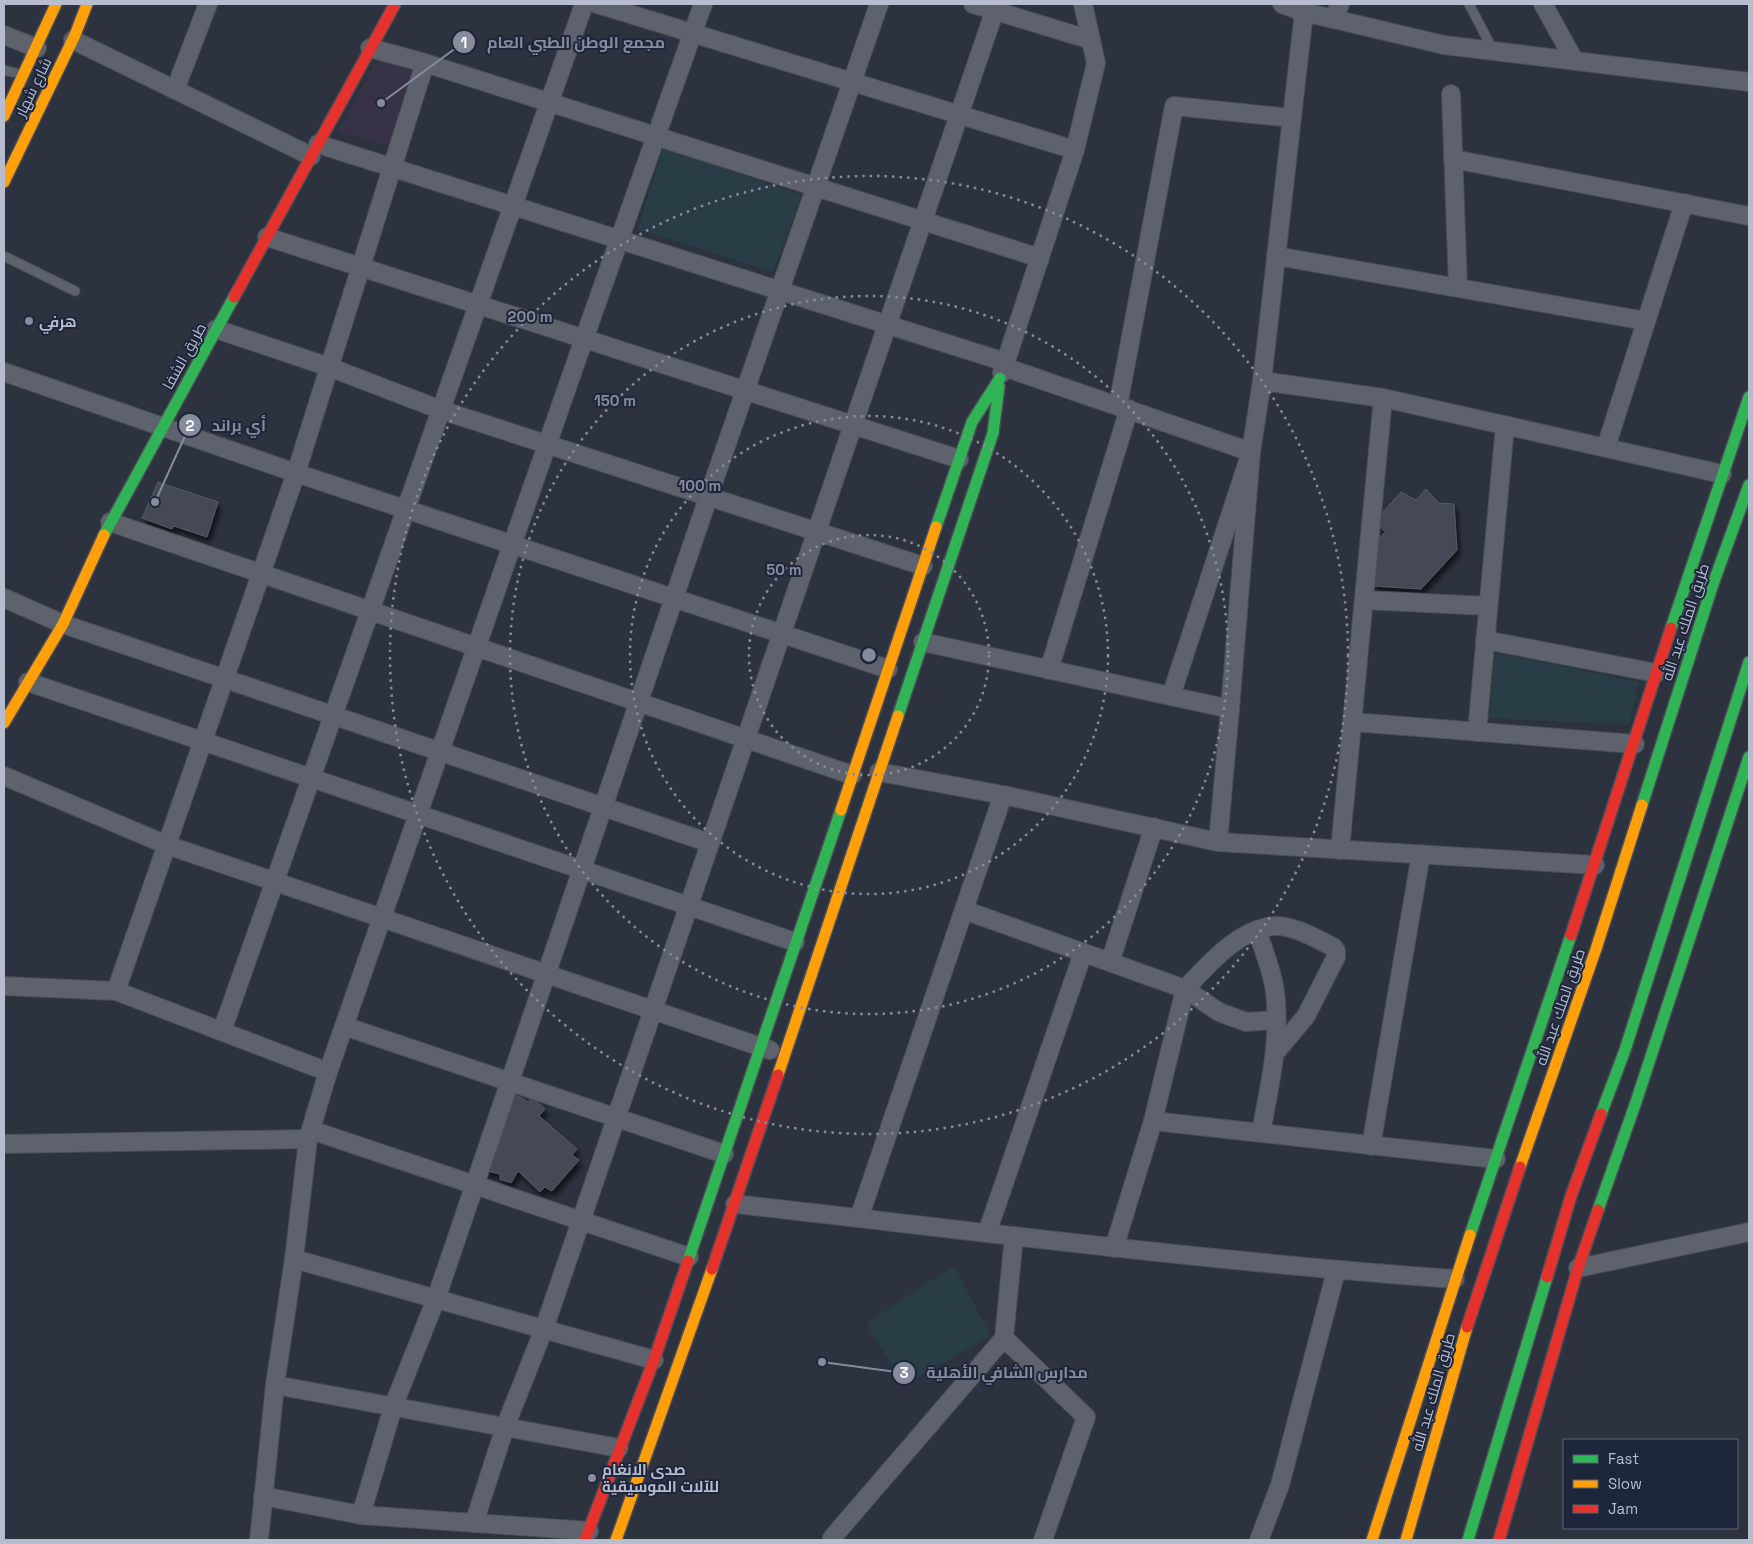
<svg xmlns="http://www.w3.org/2000/svg" width="1753" height="1544" font-family="'Space Grotesk',Cairo,sans-serif">
	<style>
		.medical { fill: #373245 }
		.green { fill: #283d46 }
		.building { fill: #454954; stroke: #555a66; filter: url(#shadow) }
		.lines { fill: none; stroke-linecap: round; stroke-linejoin: round }
		.lane-casing { stroke: #4a4d57; stroke-width: 11 }
		.street-casing { stroke: #4a4d57; stroke-width: 20 }
		.fast-casing { stroke: #4a4d57; stroke-width: 14 }
		.slow-casing { stroke: #4a4d57; stroke-width: 14 }
		.jam-casing { stroke: #4a4d57; stroke-width: 14 }
		.lane { stroke: #5e626c; stroke-width: 9 }
		.street { stroke: #5e626c; stroke-width: 18 }
		.fast { stroke: #30b455; stroke-width: 11 }
		.slow { stroke: #ff9f0a; stroke-width: 11 }
		.jam { stroke: #e5322d; stroke-width: 11 }
		.ring { fill: none; stroke: #878c9d; stroke-width: 2.5; stroke-dasharray: 2.5 5 }
		.poi-dot { fill: #878c9d; stroke: #1e263b; stroke-width: 2 }
		.labels { text-anchor: middle; dominant-baseline: central; stroke-width: 4; stroke-linejoin: round; paint-order: stroke }
		.street-label { font-size: 15px; fill: #b7bdcf; stroke: #1e263b }
		.poi-label { font-size: 15px; font-weight: bold; fill: #b7bdcf; stroke: #1e263b; text-anchor: start }
		.centre { fill: #878c9d; stroke: #1e263b; stroke-width: 2.5 }
		.ring-label { font-size: 15px; text-anchor: middle; font-weight: bold; fill: #878c9d; stroke: #1e263b; stroke-width: 4; stroke-linejoin: round; paint-order: stroke }
		.leader { fill: none; stroke: #878c9d; stroke-width: 2 }
		.callout-dot { fill: #878c9d; stroke: #1e263b; stroke-width: 2 }
		.mark-label { font-size: 15px; text-anchor: middle; font-weight: bold; fill: #fff }
		.callout-label { font-size: 16px; text-anchor: middle; font-weight: bold; fill: #878c9d; stroke: #1e263b; stroke-width: 4; stroke-linejoin: round; paint-order: stroke }
	</style>
	<defs>
		<filter id="shadow"><feDropShadow dx="3" dy="5.5" stdDeviation="2.5" flood-color="#0009"/></filter>
	</defs>
	<rect width="100%" height="100%" fill="#2d323f"/>
	<!-- medical -->
	<path class="medical" d="M 379,57 L 418,73 L 393,147 L 337,132 Z"/>
	<!-- green -->
	<g class="green">
		<path d="M 663,148 L 802,195 L 773,272 L 638,229 Z"/>
		<path d="M 1495,653 L 1639,682 L 1629,725 L 1489,718 Z"/>
		<path d="M 954,1266 L 991,1336 L 904,1385 L 866,1323 Z"/>
	</g>
	<!-- building -->
	<g class="building">
		<path d="M 158,482 L 218,502 L 207,537 L 174,526 L 172,529 L 142,518 Z"/>
		<path d="M 1426,489 L 1439,503 L 1454,504 L 1457,550 L 1421,589 L 1373,586 L 1372,554 L 1378,550 L 1374,544 L 1385,532 L 1375,521 L 1401,492 L 1416,500 Z"/>
		<path d="M 508,1093 L 522,1098 L 527,1102 L 533,1099 L 545,1109 L 539,1116 L 577,1149 L 572,1155 L 579,1160 L 552,1191 L 545,1187 L 540,1192 L 518,1171 L 511,1183 L 500,1179 L 500,1174 L 483,1170 Z"/>
	</g>
	<g class="lines">
		<defs>
			<g id="lane">
				<path d="M 1469,4 L 1493,50"/>
				<path d="M 4,70 L 20,74"/>
				<path d="M 4,256 L 75,291"/>
			</g>
			<g id="street">
				<path d="M 597,4 L 1075,150"/>
				<path d="M 973,4 L 1091,40"/>
				<path d="M 1282,4 L 1304,12 L 1444,45 L 1749,82"/>
				<path d="M 1543,4 L 1574,60"/>
				<path d="M 1333,19 L 1340,4"/>
				<path d="M 4,35 L 37,48"/>
				<path d="M 73,40 L 311,156"/>
				<path d="M 370,48 L 425,63 L 1040,258"/>
				<path d="M 175,90 L 208,4"/>
				<path d="M 1451,94 L 1458,287"/>
				<path d="M 318,144 L 1005,362"/>
				<path d="M 1453,159 L 1749,216"/>
				<path d="M 267,237 L 959,459"/>
				<path d="M 1276,256 L 1646,321"/>
				<path d="M 216,329 L 329,367 L 441,410 L 923,566"/>
				<path d="M 1004,367 L 1251,452 L 1171,696"/>
				<path d="M 4,372 L 296,473 L 888,669"/>
				<path d="M 1002,373 L 1075,150 L 1096,63 L 1083,4"/>
				<path d="M 1262,381 L 1383,398 L 1722,474"/>
				<path d="M 1118,406 L 1174,106 L 1292,118"/>
				<path d="M 1606,447 L 1684,203"/>
				<path d="M 110,522 L 852,775"/>
				<path d="M 4,598 L 63,624 L 710,843"/>
				<path d="M 1364,600 L 1488,606"/>
				<path d="M 1485,640 L 1656,673"/>
				<path d="M 923,642 L 1230,709"/>
				<path d="M 1049,670 L 1129,409"/>
				<path d="M 28,682 L 795,942"/>
				<path d="M 1352,722 L 1635,744"/>
				<path d="M 1477,732 L 1505,425"/>
				<path d="M 879,772 L 1003,795 L 1218,842 L 1595,865"/>
				<path d="M 4,776 L 167,845 L 770,1050"/>
				<path d="M 1218,842 L 1230,709 L 1251,452 L 1262,381 L 1304,12"/>
				<path d="M 1340,850 L 1383,398"/>
				<path d="M 964,910 L 1185,989 L 1153,1121 L 1114,1248"/>
				<path d="M 1257,930 C 1263,949 1273,973 1275,992 C 1281,1040 1269,1087 1261,1133"/>
				<path d="M 1110,962 L 1154,827"/>
				<path d="M 4,986 L 116,991 L 328,1072"/>
				<path d="M 116,991 L 296,473 L 425,63"/>
				<path d="M 344,1026 L 724,1154"/>
				<path d="M 222,1031 L 584,4"/>
				<path d="M 1275,1053 L 1306,1016 L 1336,957 L 1336,951 L 1333,947 C 1317,939 1293,925 1275,926 C 1239,928 1208,965 1185,989 L 1219,1012 L 1246,1022 L 1276,1020"/>
				<path d="M 1153,1121 L 1496,1159"/>
				<path d="M 311,1130 L 689,1257"/>
				<path d="M 4,1144 L 308,1139"/>
				<path d="M 1371,1146 L 1421,854"/>
				<path d="M 735,1204 C 975,1231 1214,1262 1455,1279"/>
				<path d="M 859,1218 L 1003,795"/>
				<path d="M 987,1233 L 1083,953"/>
				<path d="M 1014,1236 L 1004,1338 L 1086,1417 L 1043,1540"/>
				<path d="M 294,1259 L 654,1360"/>
				<path d="M 1578,1268 L 1749,1232"/>
				<path d="M 275,1385 L 619,1448"/>
				<path d="M 263,1496 L 361,1515 L 589,1531"/>
				<path d="M 361,1515 L 393,1407 L 436,1299 L 709,495 L 879,4"/>
				<path d="M 474,1523 L 505,1427 L 544,1329 L 997,4"/>
				<path d="M 832,1538 L 1004,1338"/>
				<path d="M 259,1540 L 275,1385 L 294,1259 L 308,1139 L 328,1072 L 584,339 L 703,4"/>
				<path d="M 1259,1540 L 1280,1485 L 1336,1271"/>
			</g>
			<g id="fast">
				<path d="M 936,527 L 972,422 L 1000,378"/>
				<path d="M 104,535 L 234,297"/>
				<path d="M 1671,628 L 1749,397"/>
				<path d="M 898,716 L 993,433 L 999,386"/>
				<path d="M 1642,805 L 1713,584 L 1749,485"/>
				<path d="M 1601,1114 L 1625,1050 L 1749,662"/>
				<path d="M 1598,1210 L 1636,1102 L 1749,757"/>
				<path d="M 1470,1235 L 1571,935"/>
				<path d="M 688,1261 L 841,810"/>
				<path d="M 1468,1540 L 1547,1277"/>
			</g>
			<g id="slow">
				<path d="M 4,116 L 56,4"/>
				<path d="M 4,182 L 75,35 L 87,4"/>
				<path d="M 4,723 L 63,624 L 104,535"/>
				<path d="M 841,810 L 936,527"/>
				<path d="M 778,1075 L 898,716"/>
				<path d="M 1520,1167 L 1596,949 L 1642,805"/>
				<path d="M 616,1540 L 712,1269"/>
				<path d="M 1372,1540 L 1470,1235"/>
				<path d="M 1406,1540 L 1467,1327"/>
			</g>
			<g id="jam">
				<path d="M 234,297 L 395,4"/>
				<path d="M 1571,935 L 1671,628"/>
				<path d="M 712,1269 L 778,1075"/>
				<path d="M 1547,1277 L 1571,1196 L 1601,1114"/>
				<path d="M 1467,1327 L 1520,1167"/>
				<path d="M 585,1540 L 654,1360 L 688,1261"/>
				<path d="M 1499,1540 L 1578,1268 L 1598,1210"/>
			</g>
		</defs>
		<!-- lane casing -->
		<use href="#lane" class="lane-casing"/>
		<!-- street casing -->
		<use href="#street" class="street-casing"/>
		<!-- fast casing -->
		<use href="#fast" class="fast-casing"/>
		<!-- slow casing -->
		<use href="#slow" class="slow-casing"/>
		<!-- jam casing -->
		<use href="#jam" class="jam-casing"/>
		<!-- lane -->
		<use href="#lane" class="lane"/>
		<!-- street -->
		<use href="#street" class="street"/>
		<!-- fast -->
		<use href="#fast" class="fast"/>
		<!-- slow -->
		<use href="#slow" class="slow"/>
		<!-- jam -->
		<use href="#jam" class="jam"/>
	</g>
	<!-- distance rings -->
	<g class="ring">
		<circle cx="869" cy="655" r="120"/>
		<circle cx="869" cy="655" r="239"/>
		<circle cx="869" cy="655" r="359"/>
		<circle cx="869" cy="655" r="479"/>
	</g>
	<!-- markers -->
	<g class="poi-dot">
		<circle cx="29" cy="321" r="5"/>
		<circle cx="592" cy="1478" r="5"/>
	</g>
	<g class="labels">
		<!-- street labels -->
		<g class="street-label">
			<text transform="translate(33 87) rotate(-64)">شارع شهار</text>
			<text transform="translate(184 356) rotate(-61)">طريق الشفا</text>
			<text transform="translate(1685 622) rotate(-72)">طريق الملك عبد الله</text>
			<text transform="translate(1560 1007) rotate(-71)">طريق الملك عبد الله</text>
			<text transform="translate(1433 1392) rotate(-74)">طريق الملك عبد الله</text>
		</g>
		<!-- poi labels -->
		<g class="poi-label">
			<text x="39" y="321">هرفي</text>
			<text x="602" y="1469">صدى الانغام<tspan x="602" dy="17">للآلات الموسيقية</tspan></text>
		</g>
	</g>
	<circle cx="869" cy="655" r="8" class="centre"/>
	<g class="ring-label">
		<text x="530" y="322">200 m</text>
		<text x="615" y="406">150 m</text>
		<text x="700" y="491">100 m</text>
		<text x="784" y="575">50 m</text>
	</g>
	<!-- callouts -->
	<path class="leader" d="M381 103L464 42M155 502L190 425M822 1362L904 1373"/>
	<g class="callout-dot">
		<circle cx="381" cy="103" r="5"/>
		<circle cx="155" cy="502" r="5"/>
		<circle cx="822" cy="1362" r="5"/>
		<circle cx="464" cy="42" r="12"/>
		<circle cx="190" cy="425" r="12"/>
		<circle cx="904" cy="1373" r="12"/>
	</g>
	<g class="mark-label">
		<text x="464" y="48">1</text>
		<text x="190" y="431">2</text>
		<text x="904" y="1378">3</text>
	</g>
	<g class="callout-label">
		<text x="576" y="48">مجمع الوطن الطبي العام</text>
		<text x="239" y="431">أي براند</text>
		<text x="1007" y="1378">مدارس الشافي الأهلية</text>
	</g>
	<!-- border -->
	<rect width="1753" height="1544" fill="none" stroke="#b7bdcf" stroke-width="10"/>
	<!-- legend -->
	<rect x="1563" y="1439" width="175" height="90" fill="#1e263b" stroke="#5b6276"/>
	<rect x="1573" y="1455" width="25" height="8" fill="#30b455" stroke="#5b6276"/>
	<text x="1608" y="1464" font-size="15" fill="#b7bdcf">Fast</text>
	<rect x="1573" y="1480" width="25" height="8" fill="#ff9f0a" stroke="#5b6276"/>
	<text x="1608" y="1489" font-size="15" fill="#b7bdcf">Slow</text>
	<rect x="1573" y="1505" width="25" height="8" fill="#e5322d" stroke="#5b6276"/>
	<text x="1608" y="1514" font-size="15" fill="#b7bdcf">Jam</text>
</svg>
